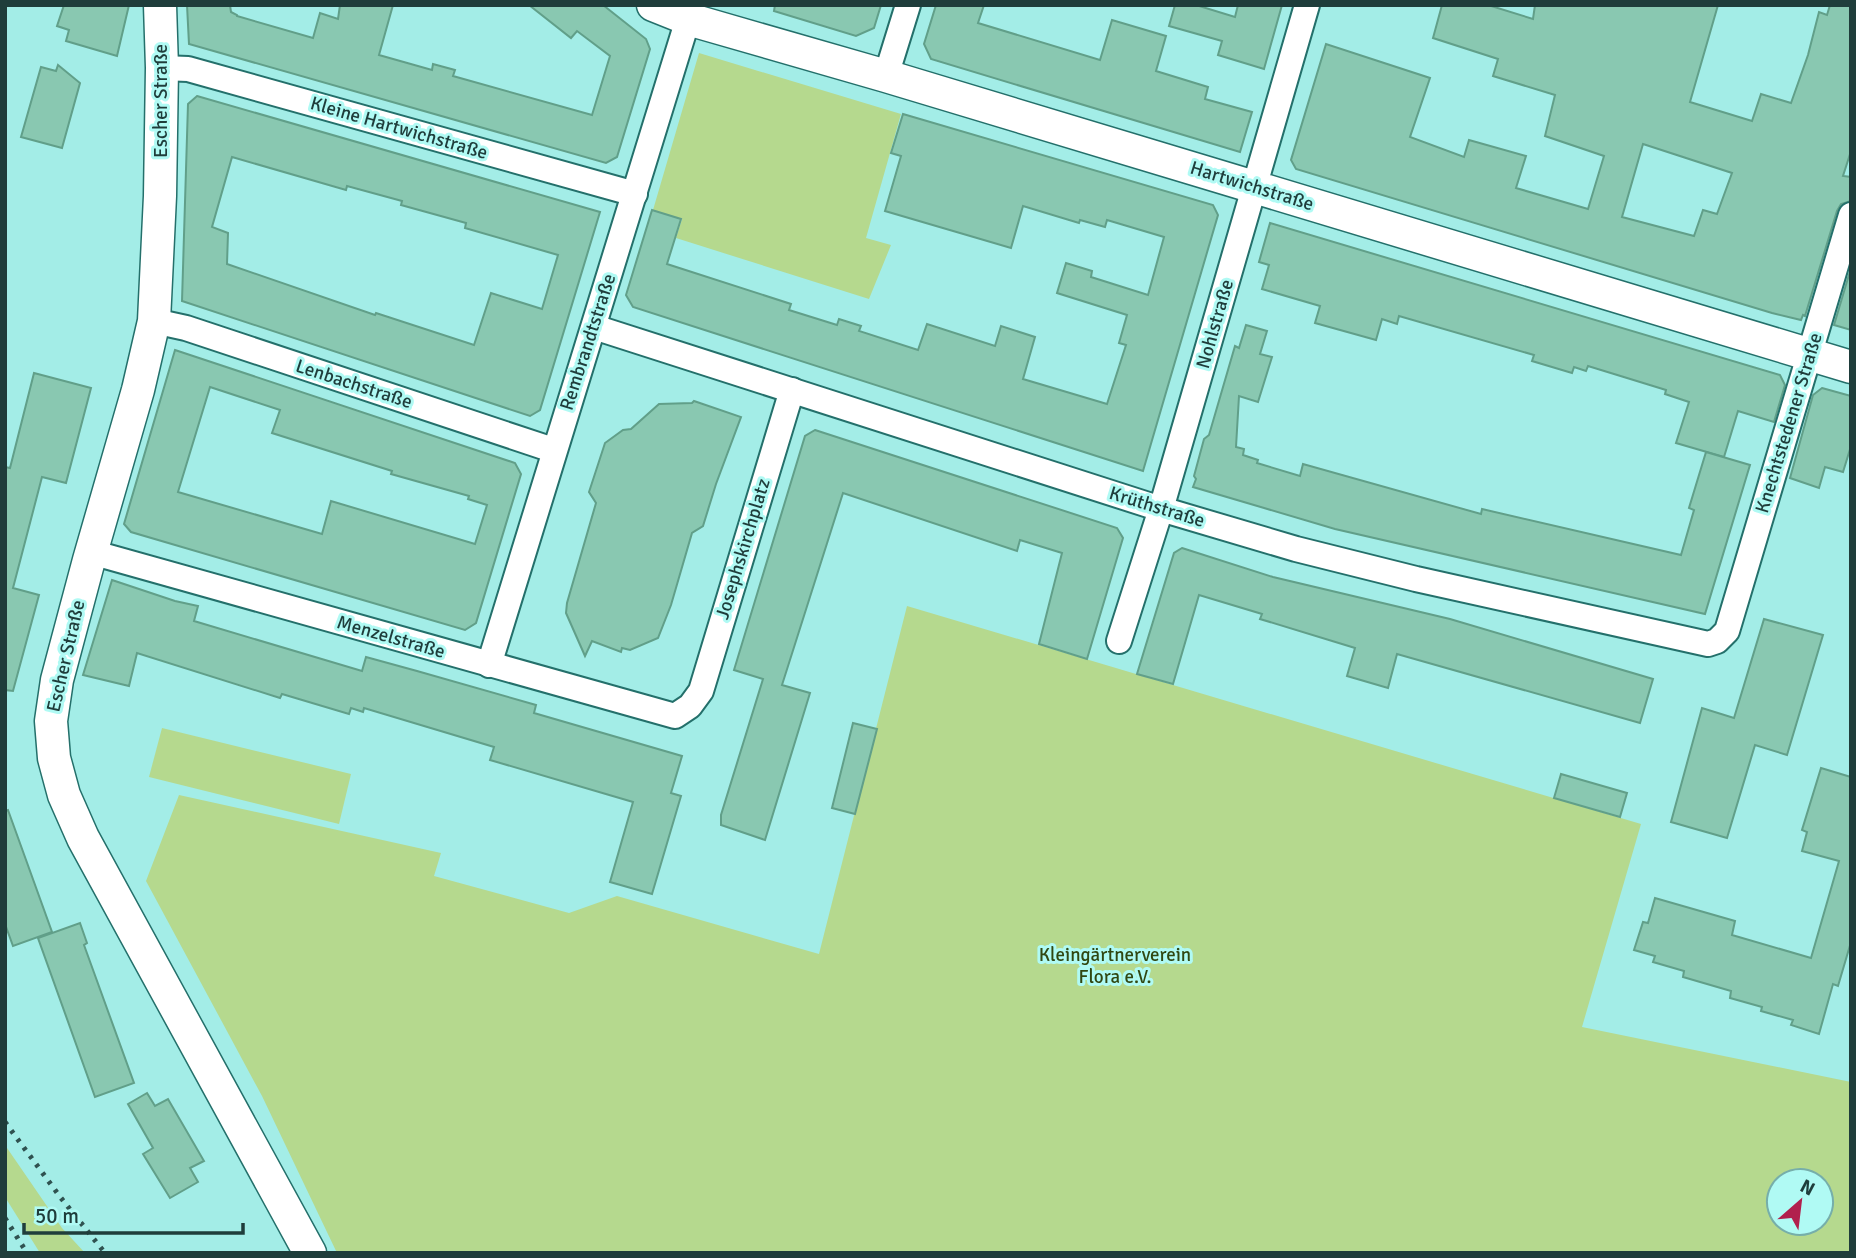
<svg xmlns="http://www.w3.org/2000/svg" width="1856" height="1258" font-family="Signika,sans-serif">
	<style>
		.green { fill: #b5d98e; fill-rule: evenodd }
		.building { fill: #89c8b1; stroke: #619f89; stroke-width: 2; fill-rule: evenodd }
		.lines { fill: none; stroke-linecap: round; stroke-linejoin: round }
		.minor-casing { stroke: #24706b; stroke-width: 28 }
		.tertiary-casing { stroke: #24706b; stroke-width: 35 }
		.minor { stroke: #fff; stroke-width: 24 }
		.tertiary { stroke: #fff; stroke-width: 32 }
		.rail { stroke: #2f5250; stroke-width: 5; stroke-dasharray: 3.5 7; stroke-linecap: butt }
		.labels { text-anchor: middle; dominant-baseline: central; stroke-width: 6; stroke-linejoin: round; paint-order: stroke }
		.street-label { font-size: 19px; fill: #1f3d3b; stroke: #b0faf4 }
		.park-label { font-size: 19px; fill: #304711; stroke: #b0faf4 }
	</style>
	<rect width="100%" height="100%" fill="#a3ede7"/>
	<!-- green -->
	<g class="green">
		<path d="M 699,53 L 901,114 L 866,238 L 891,245 L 869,299 L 676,238 L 682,219 L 653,210 Z"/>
		<path d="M 907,606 L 1641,824 L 1582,1027 L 1851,1082 L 1851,1253 L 337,1253 L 262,1096 L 146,881 L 179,795 L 441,853 L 434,876 L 569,913 L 617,896 L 819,954 ZM 1779,1181 L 1821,1181 L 1821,1223 L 1779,1223 Z"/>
		<path d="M 162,728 L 351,774 L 339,824 L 149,777 Z"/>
		<path d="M 5,1145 L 62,1228 L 85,1253 L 40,1253 L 5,1197 Z"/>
	</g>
	<!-- building -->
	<g class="building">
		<path d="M 64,5 L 129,5 L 117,56 L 66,41 L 69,30 L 57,26 Z"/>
		<path d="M 187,5 L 230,5 L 231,12 L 237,15 L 237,16 L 313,38 L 320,13 L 338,19 L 340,5 L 393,5 L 379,55 L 432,70 L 433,64 L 455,70 L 453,76 L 592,115 L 610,56 L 577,31 L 571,38 L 529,5 L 603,5 L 646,39 L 650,49 L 617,157 L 606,163 L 189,44 Z"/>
		<path d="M 775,5 L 881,5 L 874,28 L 856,36 L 774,11 Z"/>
		<path d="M 936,5 L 984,5 L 978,23 L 1100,60 L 1112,20 L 1166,36 L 1156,71 L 1208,87 L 1205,99 L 1252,112 L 1240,152 L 931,59 L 924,44 Z"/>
		<path d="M 1175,5 L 1196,5 L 1235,17 L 1238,5 L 1282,5 L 1264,69 L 1218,55 L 1222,41 L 1169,26 Z"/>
		<path d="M 1442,5 L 1488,5 L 1533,19 L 1535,5 L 1718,5 L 1690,102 L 1752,121 L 1761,94 L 1791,103 L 1808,55 L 1819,12 L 1827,15 L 1830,5 L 1851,5 L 1851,151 L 1843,176 L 1851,177 L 1851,201 L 1841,204 L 1837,211 L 1805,316 L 1803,315 L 1801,320 L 1772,313 L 1296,169 L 1291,160 L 1326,44 L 1430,78 L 1410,137 L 1464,157 L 1469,140 L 1526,156 L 1516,188 L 1588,209 L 1604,156 L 1545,136 L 1555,95 L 1493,76 L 1498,59 L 1433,38 ZM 1643,144 L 1732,173 L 1717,214 L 1703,210 L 1694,236 L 1622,217 Z"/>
		<path d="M 58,65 L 80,83 L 62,148 L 21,137 L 41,67 L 56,71 Z"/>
		<path d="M 197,96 L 600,212 L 540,410 L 530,416 L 182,301 L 188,104 ZM 232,157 L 346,190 L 347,186 L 402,201 L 401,205 L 466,223 L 465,228 L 558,255 L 542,309 L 491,293 L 474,345 L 376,313 L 375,315 L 227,264 L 228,233 L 212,227 Z"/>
		<path d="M 903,114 L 1213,205 L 1218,215 L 1143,471 L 633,307 L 626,295 L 652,210 L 681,219 L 667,264 L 791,304 L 789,310 L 837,325 L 839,319 L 861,326 L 859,331 L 918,350 L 927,324 L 995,346 L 1001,326 L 1035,337 L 1023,379 L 1107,404 L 1126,345 L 1119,343 L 1127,315 L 1057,293 L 1066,263 L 1092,271 L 1091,277 L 1148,295 L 1164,237 L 1107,220 L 1105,227 L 1080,220 L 1079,223 L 1023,206 L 1011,248 L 885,211 L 901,156 L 891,153 Z"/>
		<path d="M 1270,223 L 1780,375 L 1785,385 L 1774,422 L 1738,411 L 1724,457 L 1676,443 L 1689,402 L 1665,394 L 1666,390 L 1588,366 L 1586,371 L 1574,367 L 1572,373 L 1532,361 L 1534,355 L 1399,316 L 1397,324 L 1382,319 L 1376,340 L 1315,323 L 1320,306 L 1262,289 L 1269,265 L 1259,262 Z"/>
		<path d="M 1851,268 L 1851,330 L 1834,325 Z"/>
		<path d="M 1246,325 L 1267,331 L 1260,354 L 1272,357 L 1258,402 L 1239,396 L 1236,447 L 1244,449 L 1243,455 L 1258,460 L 1257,463 L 1300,476 L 1303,464 L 1481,514 L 1482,509 L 1681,555 L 1694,510 L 1689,508 L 1706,452 L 1750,465 L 1705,614 L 1335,529 L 1193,487 L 1196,479 L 1194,476 L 1204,439 L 1209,435 L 1235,346 L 1239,348 Z"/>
		<path d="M 175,350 L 515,463 L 521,474 L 476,623 L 465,630 L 131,532 L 124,524 ZM 210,387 L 280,410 L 272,433 L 392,471 L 391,474 L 469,496 L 468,499 L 487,505 L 475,544 L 331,501 L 322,534 L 178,492 Z"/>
		<path d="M 34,373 L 91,388 L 66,483 L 42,477 L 13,588 L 39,595 L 13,691 L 5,690 L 5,467 L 10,468 Z"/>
		<path d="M 1822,388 L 1851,396 L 1851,446 L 1843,472 L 1825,467 L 1819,488 L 1790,478 L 1813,395 Z"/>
		<path d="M 694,401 L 741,417 L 716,484 L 703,526 L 692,533 L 671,605 L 658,638 L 630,650 L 622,648 L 621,652 L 592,641 L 585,656 L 566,613 L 567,603 L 596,503 L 589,492 L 605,443 L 623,430 L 631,429 L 659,404 L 692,403 Z"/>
		<path d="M 815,430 L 1117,528 L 1123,538 L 1087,659 L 1039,644 L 1062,553 L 1020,540 L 1017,551 L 843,493 L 782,685 L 810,693 L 765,840 L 721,825 L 721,815 L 763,679 L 734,670 L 805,436 Z"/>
		<path d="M 1182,548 L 1273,577 L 1450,619 L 1653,679 L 1640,723 L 1397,654 L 1388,688 L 1347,676 L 1355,648 L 1260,619 L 1262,614 L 1199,595 L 1173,684 L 1137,674 L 1174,553 Z"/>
		<path d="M 112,580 L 175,601 L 198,606 L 194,621 L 362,671 L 366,657 L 417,671 L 536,705 L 534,713 L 682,756 L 671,793 L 681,796 L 652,894 L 610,882 L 633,802 L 490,760 L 494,747 L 364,708 L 363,712 L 351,708 L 349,714 L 282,694 L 280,698 L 137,653 L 129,686 L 83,675 Z"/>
		<path d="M 1764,619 L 1823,635 L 1787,755 L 1755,745 L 1727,838 L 1671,822 L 1702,708 L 1734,718 Z"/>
		<path d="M 853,723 L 877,729 L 855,814 L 832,808 Z"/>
		<path d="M 1821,768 L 1851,777 L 1851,942 L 1838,986 L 1833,984 L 1819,1034 L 1791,1025 L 1793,1020 L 1761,1011 L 1762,1007 L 1730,998 L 1731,991 L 1683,977 L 1684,971 L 1653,962 L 1655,956 L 1634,950 L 1643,922 L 1648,923 L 1655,898 L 1735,921 L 1732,935 L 1811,958 L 1839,861 L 1802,851 L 1807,832 L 1802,830 Z"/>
		<path d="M 1561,774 L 1627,793 L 1620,817 L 1554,798 Z"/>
		<path d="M 8,810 L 52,932 L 13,946 L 5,924 L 5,811 Z"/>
		<path d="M 80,923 L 87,943 L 84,945 L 134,1083 L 95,1097 L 38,938 Z"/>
		<path d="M 147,1093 L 155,1106 L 168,1099 L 204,1161 L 190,1168 L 198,1182 L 170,1198 L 143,1154 L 153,1148 L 128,1104 Z"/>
	</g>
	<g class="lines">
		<defs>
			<g id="minor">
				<path d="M 162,68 L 188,69 L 635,194"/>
				<path d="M 886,76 L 908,5"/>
				<path d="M 154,321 L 186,328 L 553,450"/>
				<path d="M 594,327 L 1161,509 L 1296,549 L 1416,579 L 1708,644 L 1717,641 L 1727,631 L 1851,215"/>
				<path d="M 91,552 L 675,716 L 690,706 L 701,691 L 792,390"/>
				<path d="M 1119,641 L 1161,509 L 1307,5"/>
				<path d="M 489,665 L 688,19"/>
			</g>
			<g id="tertiary">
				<path d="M 160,5 L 162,68 L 160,196 L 154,321 L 138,390 L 89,560 L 57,680 L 51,721 L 54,758 L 64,795 L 83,838 L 310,1253"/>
				<path d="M 653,5 L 688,19 L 886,76 L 1851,367"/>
			</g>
		</defs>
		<!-- minor casing -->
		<use href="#minor" class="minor-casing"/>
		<!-- tertiary casing -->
		<use href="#tertiary" class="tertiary-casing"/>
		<!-- minor -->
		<use href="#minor" class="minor"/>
		<!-- tertiary -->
		<use href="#tertiary" class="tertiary"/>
		<!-- rail -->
		<g class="rail">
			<path d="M 5,1122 L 61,1198 L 105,1253"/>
			<path d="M 5,1218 L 27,1253"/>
		</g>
	</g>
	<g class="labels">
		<!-- street labels -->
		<g class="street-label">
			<text transform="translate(161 101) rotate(-90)">Escher Straße</text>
			<text transform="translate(399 128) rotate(16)">Kleine Hartwichstraße</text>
			<text transform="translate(1252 186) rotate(17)">Hartwichstraße</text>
			<text transform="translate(1215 324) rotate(-74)">Nohlstraße</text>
			<text transform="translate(588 342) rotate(-72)">Rembrandtstraße</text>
			<text transform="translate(354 384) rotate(18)">Lenbachstraße</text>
			<text transform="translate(1789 423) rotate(-73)">Knechtstedener Straße</text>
			<text transform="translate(1157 507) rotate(17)">Krüthstraße</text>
			<text transform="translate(743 549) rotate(-73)">Josephskirchplatz</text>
			<text transform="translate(391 637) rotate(16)">Menzelstraße</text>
			<text transform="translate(66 656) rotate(-77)">Escher Straße</text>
		</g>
		<!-- park labels -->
		<g class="park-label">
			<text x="1115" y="955">Kleingärtnerverein<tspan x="1115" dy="22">Flora e.V.</tspan></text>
		</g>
	</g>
	<!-- border -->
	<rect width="1856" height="1258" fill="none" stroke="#1f3d3b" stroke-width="14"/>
	<!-- north arrow -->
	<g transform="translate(1800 1202) rotate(28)"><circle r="33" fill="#b0faf4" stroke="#76aeaa" stroke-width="2"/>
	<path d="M0-5L12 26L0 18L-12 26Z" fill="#b1204d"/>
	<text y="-10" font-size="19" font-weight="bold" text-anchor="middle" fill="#1f3d3b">N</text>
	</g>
	<!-- scale -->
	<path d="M24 1223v10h219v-10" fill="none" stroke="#1f3d3b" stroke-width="3.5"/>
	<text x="35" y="1223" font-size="21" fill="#1f3d3b" stroke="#b0faf4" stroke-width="5" paint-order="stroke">50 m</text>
</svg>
